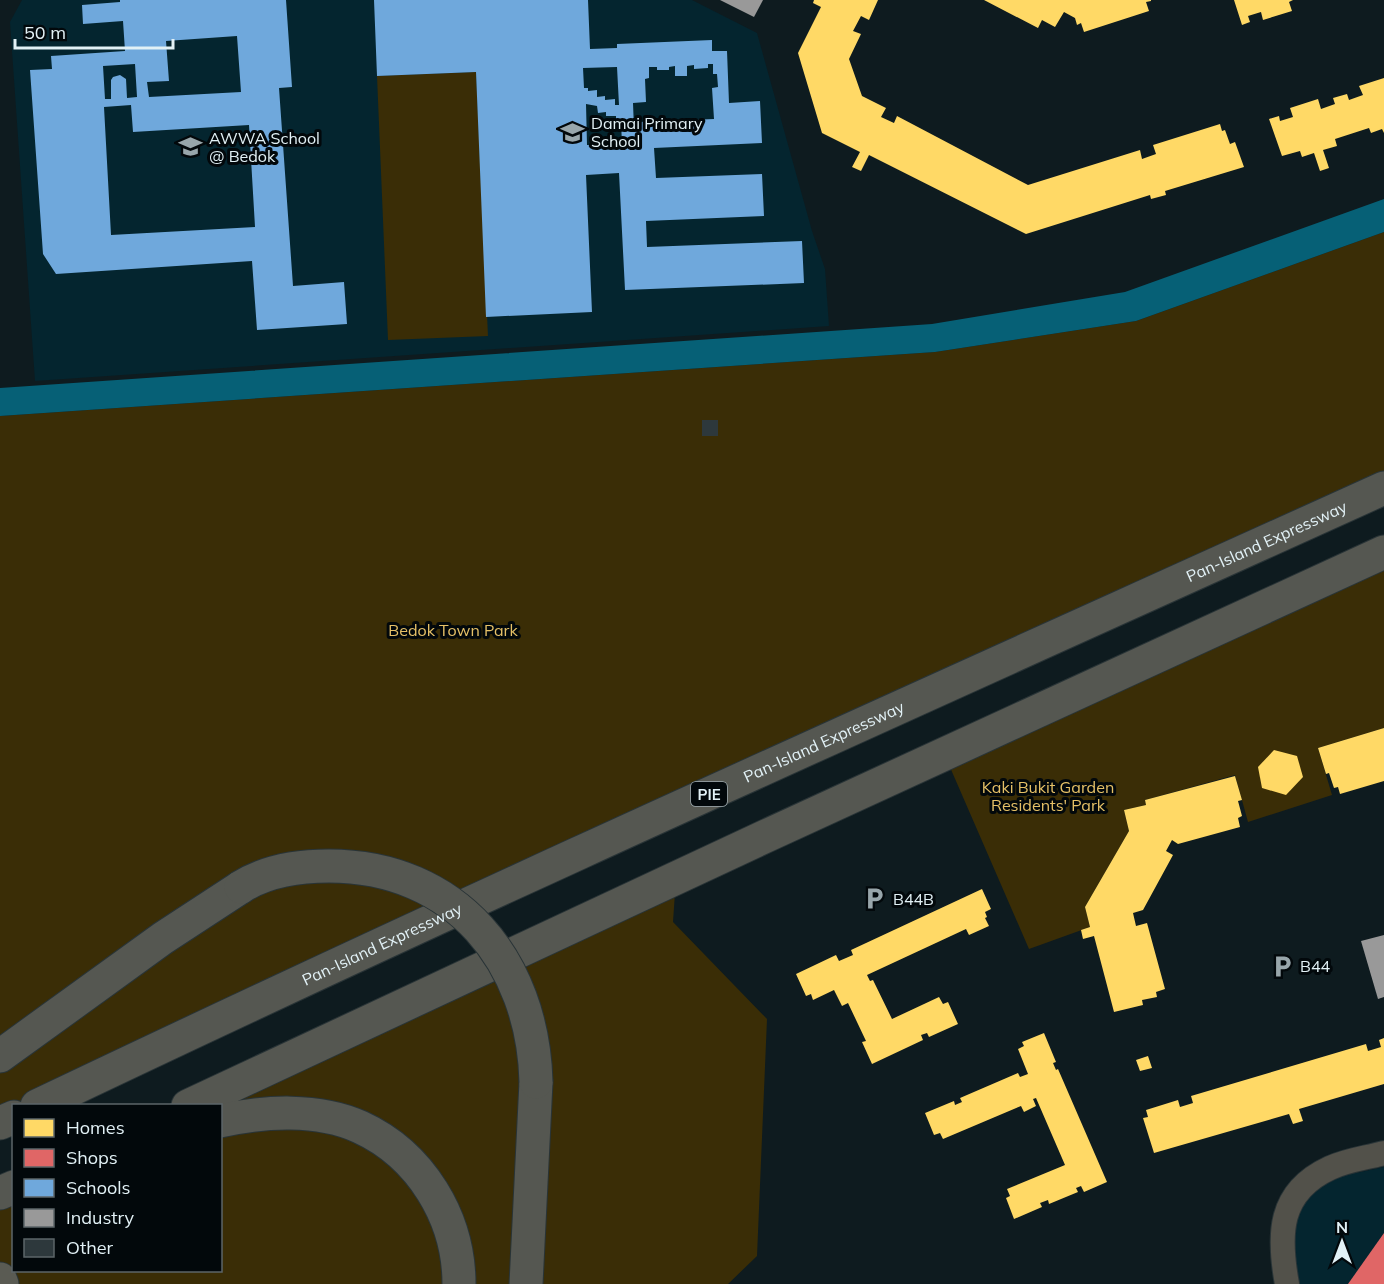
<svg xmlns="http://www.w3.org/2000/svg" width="1384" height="1284" font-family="Mulish,sans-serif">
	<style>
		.built { fill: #04252f }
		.green { fill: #3a2d06 }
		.water { fill: #066076 }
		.homes { fill: #ffd966 }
		.shops { fill: #e06666 }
		.schools { fill: #6fa8dc; fill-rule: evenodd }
		.industry { fill: #999 }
		.building { fill: #2d383c }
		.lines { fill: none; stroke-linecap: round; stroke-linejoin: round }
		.street-casing { stroke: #293437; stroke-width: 26 }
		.primary-casing { stroke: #293437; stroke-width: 35 }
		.highway-casing { stroke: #293437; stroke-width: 35 }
		.street { stroke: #52514a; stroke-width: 24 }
		.primary { stroke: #5a5b53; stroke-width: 33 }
		.highway { stroke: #555751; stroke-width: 33 }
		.highway-bridge-casing { stroke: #293437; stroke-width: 35; stroke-linecap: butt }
		.highway-bridge { stroke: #555751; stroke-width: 33 }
		.labels { text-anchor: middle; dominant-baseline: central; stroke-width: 6; stroke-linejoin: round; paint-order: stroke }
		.shield { fill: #02080b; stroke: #9fabb0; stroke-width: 1.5 }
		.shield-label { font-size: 15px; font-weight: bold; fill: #e2f1f6 }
		.poi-label { font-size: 16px; fill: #e2f1f6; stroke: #02080b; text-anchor: start }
		.street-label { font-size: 16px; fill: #e2f1f6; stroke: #02080b }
		.park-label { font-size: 16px; fill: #e6c167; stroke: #02080b }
	</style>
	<rect width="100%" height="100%" fill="#0e1b1f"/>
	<!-- built -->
	<g class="built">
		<path d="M 22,0 L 692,0 L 757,33 L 812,231 L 825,269 L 829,326 L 35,381 L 10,22 Z"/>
		<path d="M 1384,1167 L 1384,1284 L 1290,1284 L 1292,1213 L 1325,1174 L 1356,1173 Z"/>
	</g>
	<!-- green -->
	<g class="green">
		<path d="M 476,72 L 488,336 L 388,340 L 377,76 Z"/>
		<path d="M 1384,232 L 1384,473 L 455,898 L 280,864 L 0,1045 L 0,416 L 935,352 L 1136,321 Z"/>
		<path d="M 1384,561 L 1384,728 L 1318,748 L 1332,795 L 1248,822 L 1235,775 L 1145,800 L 1146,805 L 1124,810 L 1129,831 L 1085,907 L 1090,927 L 1029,949 L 946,758 Z"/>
		<path d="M 318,866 L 453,912 L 0,1123 L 0,1056 L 163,938 Z"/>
		<path d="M 676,878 L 673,922 L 767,1019 L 757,1256 L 728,1284 L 2,1284 L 0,1279 L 0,1193 L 13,1187 L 14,1270 L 220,1270 L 220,1106 Z"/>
	</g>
	<!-- water -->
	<path class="water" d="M 1384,199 L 1384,232 L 1136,321 L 935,352 L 0,416 L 0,388 L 932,324 L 1125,292 Z"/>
	<!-- homes -->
	<g class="homes">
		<path d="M 814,0 L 878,0 L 869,20 L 861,16 L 853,31 L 861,34 L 849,59 L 862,96 L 886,108 L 881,117 L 894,123 L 897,116 L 1028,185 L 1140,150 L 1142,159 L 1156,154 L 1153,145 L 1220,124 L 1222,131 L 1225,130 L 1230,144 L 1235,142 L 1244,167 L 1165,191 L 1166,195 L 1151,199 L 1150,195 L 1026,234 L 869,155 L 861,171 L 852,167 L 860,152 L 822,133 L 798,53 L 821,7 L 813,3 Z"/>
		<path d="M 984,0 L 1151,0 L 1151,1 L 1146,2 L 1149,11 L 1084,32 L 1081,23 L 1077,25 L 1075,18 L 1064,12 L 1055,27 L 1042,20 L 1038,28 Z"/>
		<path d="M 1234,0 L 1293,0 L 1289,2 L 1292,11 L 1263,20 L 1261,12 L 1248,16 L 1250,22 L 1242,25 Z"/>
		<path d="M 1384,78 L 1384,133 L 1382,129 L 1371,133 L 1369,128 L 1335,139 L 1337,146 L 1323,150 L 1329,168 L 1320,171 L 1314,153 L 1302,157 L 1300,151 L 1282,156 L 1269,119 L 1279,116 L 1280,121 L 1293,117 L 1290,108 L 1318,99 L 1321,109 L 1335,104 L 1333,98 L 1347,94 L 1349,100 L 1363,95 L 1359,86 Z"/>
		<path d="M 1384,728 L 1384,781 L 1340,794 L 1338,787 L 1334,788 L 1329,773 L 1326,774 L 1318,748 Z"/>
		<path d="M 1274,750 L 1297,756 L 1303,777 L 1286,795 L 1262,788 L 1258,767 Z"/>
		<path d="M 1235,776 L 1242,800 L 1238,801 L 1242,816 L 1238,818 L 1240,827 L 1178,844 L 1172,840 L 1166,851 L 1173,855 L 1143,910 L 1133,913 L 1136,926 L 1147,923 L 1165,989 L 1156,992 L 1157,997 L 1142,1000 L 1143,1005 L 1114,1012 L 1094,936 L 1083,939 L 1081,930 L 1090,927 L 1085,907 L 1129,831 L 1124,810 L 1146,805 L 1145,800 Z"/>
		<path d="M 982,889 L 991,909 L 985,912 L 987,917 L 985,918 L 989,926 L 969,935 L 966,929 L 867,975 L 870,981 L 873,980 L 892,1019 L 939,997 L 943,1004 L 948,1002 L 958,1024 L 929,1037 L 927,1033 L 921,1035 L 923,1040 L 872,1064 L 862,1042 L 866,1041 L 848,1003 L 842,1006 L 834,990 L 813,1000 L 811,994 L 806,996 L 796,974 L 836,955 L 839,961 L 853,955 L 851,950 Z"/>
		<path d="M 1044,1033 L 1056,1062 L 1053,1063 L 1056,1070 L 1058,1069 L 1107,1182 L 1084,1192 L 1081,1186 L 1076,1188 L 1078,1192 L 1049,1204 L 1048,1200 L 1040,1203 L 1042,1207 L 1014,1219 L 1006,1198 L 1010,1196 L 1007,1189 L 1065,1165 L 1036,1098 L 1033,1099 L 1036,1106 L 1024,1112 L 1021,1106 L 943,1139 L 940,1133 L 934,1135 L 925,1113 L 954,1101 L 955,1105 L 962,1102 L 960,1098 L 1018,1073 L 1020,1077 L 1028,1074 L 1018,1049 L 1024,1046 L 1022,1042 Z"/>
		<path d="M 1384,1038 L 1384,1084 L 1299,1109 L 1303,1121 L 1293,1124 L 1289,1114 L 1154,1153 L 1143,1118 L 1148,1117 L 1146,1110 L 1178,1100 L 1180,1107 L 1193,1103 L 1191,1096 L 1366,1044 L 1368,1051 L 1381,1047 L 1379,1040 Z"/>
		<path d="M 1148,1056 L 1152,1068 L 1140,1071 L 1136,1060 Z"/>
	</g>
	<!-- shops -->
	<path class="shops" d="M 1384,1233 L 1384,1284 L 1348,1284 Z"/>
	<!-- schools -->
	<g class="schools">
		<path d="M 120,0 L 286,0 L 292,87 L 279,88 L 293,286 L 344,282 L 347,324 L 257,330 L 252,261 L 56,274 L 43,254 L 30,70 L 52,69 L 51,56 L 125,51 L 123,21 L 83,24 L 82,5 L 120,2 ZM 237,36 L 241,92 L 149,97 L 147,82 L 169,81 L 166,41 ZM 135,64 L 137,97 L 127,98 L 126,79 L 120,75 L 113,77 L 111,80 L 111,99 L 105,99 L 103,66 ZM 131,105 L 133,132 L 249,125 L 255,227 L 111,235 L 104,107 Z"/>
		<path d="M 374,0 L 588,0 L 590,49 L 617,48 L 617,44 L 712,40 L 712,51 L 727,51 L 729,103 L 760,101 L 762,143 L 654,148 L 656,178 L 762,174 L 764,216 L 646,221 L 647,247 L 802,241 L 804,283 L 625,290 L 619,173 L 586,175 L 592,312 L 486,317 L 476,72 L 377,76 ZM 708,64 L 713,64 L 713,74 L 717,74 L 718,87 L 712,88 L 714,119 L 638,122 L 639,129 L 634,129 L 633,103 L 646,102 L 645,79 L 649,78 L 649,67 L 657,67 L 657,70 L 669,70 L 669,67 L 675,66 L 675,76 L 687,76 L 687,66 L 694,65 L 694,69 L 708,68 ZM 617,67 L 619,105 L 615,105 L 615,99 L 605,100 L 605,96 L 597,97 L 597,90 L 588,91 L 588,88 L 584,88 L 583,68 ZM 586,104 L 597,106 L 598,113 L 606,112 L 606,116 L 616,116 L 616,122 L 621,122 L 622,144 L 587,145 Z"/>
	</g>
	<!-- industry -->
	<g class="industry">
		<path d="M 720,0 L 763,0 L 754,17 Z"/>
		<path d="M 1384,935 L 1384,997 L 1378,999 L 1361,941 Z"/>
	</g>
	<!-- building -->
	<rect class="building" x="702" y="420" width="16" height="16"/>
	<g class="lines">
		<defs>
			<path id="street" d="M 1287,1284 C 1278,1235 1278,1192 1330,1168 C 1347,1160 1366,1158 1384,1153"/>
			<path id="primary" d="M 0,1279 L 2,1284"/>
			<g id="highway">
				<path d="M 0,1056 L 163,938 L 241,887"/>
				<path id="s1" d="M 37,1106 C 483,893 934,692 1384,488"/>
				<path d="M 188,1106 L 766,836 L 1384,552"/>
				<path d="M 220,1121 C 264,1111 318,1108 360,1127 C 421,1155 459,1218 459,1284"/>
				<path d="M 0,1123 L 14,1117"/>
				<path d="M 0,1193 L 14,1187"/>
				<path d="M 526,1284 L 536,1082"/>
			</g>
		</defs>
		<!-- street casing -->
		<use href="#street" class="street-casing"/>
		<!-- primary casing -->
		<use href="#primary" class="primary-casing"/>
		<!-- highway casing -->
		<use href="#highway" class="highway-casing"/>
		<!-- street -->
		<use href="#street" class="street"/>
		<!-- primary -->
		<use href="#primary" class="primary"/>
		<!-- highway -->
		<use href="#highway" class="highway"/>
		<defs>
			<path id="highway-bridge" d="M 241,887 C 266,871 300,866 329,866 C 456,866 533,961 536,1082"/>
		</defs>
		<!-- highway-bridge casing -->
		<use href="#highway-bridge" class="highway-bridge-casing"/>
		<!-- highway-bridge -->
		<use href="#highway-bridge" class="highway-bridge"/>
	</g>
	<!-- icons -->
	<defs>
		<symbol id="school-bare" viewBox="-9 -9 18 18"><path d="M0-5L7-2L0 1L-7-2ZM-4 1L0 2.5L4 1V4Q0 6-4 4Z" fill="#98a6ab" stroke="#02080b" stroke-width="2.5" paint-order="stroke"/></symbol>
		<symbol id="parking-bare" viewBox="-9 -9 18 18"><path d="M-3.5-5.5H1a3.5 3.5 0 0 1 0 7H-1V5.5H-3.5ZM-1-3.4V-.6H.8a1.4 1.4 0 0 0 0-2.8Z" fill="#98a6ab" stroke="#02080b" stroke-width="2.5" paint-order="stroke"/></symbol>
	</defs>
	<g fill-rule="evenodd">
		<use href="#school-bare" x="556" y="116" width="33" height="33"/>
		<use href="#school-bare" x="174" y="130" width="33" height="33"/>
		<use href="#parking-bare" x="858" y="882" width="33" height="33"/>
		<use href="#parking-bare" x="1266" y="950" width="33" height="33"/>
	</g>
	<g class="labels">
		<!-- shield labels -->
		<rect class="shield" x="691" y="782" width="36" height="24" rx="4.5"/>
		<g class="shield-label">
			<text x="709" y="794">PIE</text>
		</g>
		<!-- poi labels -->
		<g class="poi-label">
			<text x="591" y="123">Damai Primary<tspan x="591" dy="18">School</tspan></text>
			<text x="209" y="138">AWWA School<tspan x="209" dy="18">@ Bedok</tspan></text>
			<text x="893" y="899">B44B</text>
			<text x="1300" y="966">B44</text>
		</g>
		<!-- street labels -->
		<g class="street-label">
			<text stroke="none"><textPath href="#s1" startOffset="1353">Pan-Island Expressway</textPath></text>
			<text stroke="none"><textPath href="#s1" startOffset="867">Pan-Island Expressway</textPath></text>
			<text stroke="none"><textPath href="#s1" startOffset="381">Pan-Island Expressway</textPath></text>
		</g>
		<!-- park labels -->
		<g class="park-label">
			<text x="453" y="630">Bedok Town Park</text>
			<text x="1048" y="787">Kaki Bukit Garden<tspan x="1048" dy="18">Residents' Park</tspan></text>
		</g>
	</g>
	<!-- legend -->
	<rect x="12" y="1104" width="210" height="168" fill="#02080b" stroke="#5c6569" stroke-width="1.5"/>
	<rect x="24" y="1119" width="30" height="18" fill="#ffd966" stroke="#5c6569" stroke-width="1.5"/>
	<text x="66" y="1134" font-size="18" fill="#e2f1f6">Homes</text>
	<rect x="24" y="1149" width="30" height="18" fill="#e06666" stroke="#5c6569" stroke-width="1.5"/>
	<text x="66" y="1164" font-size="18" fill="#e2f1f6">Shops</text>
	<rect x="24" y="1179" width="30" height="18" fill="#6fa8dc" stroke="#5c6569" stroke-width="1.5"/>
	<text x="66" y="1194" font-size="18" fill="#e2f1f6">Schools</text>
	<rect x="24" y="1209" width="30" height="18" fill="#999999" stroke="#5c6569" stroke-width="1.5"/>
	<text x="66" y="1224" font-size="18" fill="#e2f1f6">Industry</text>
	<rect x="24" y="1239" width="30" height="18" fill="#2d383c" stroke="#5c6569" stroke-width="1.5"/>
	<text x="66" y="1254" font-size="18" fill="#e2f1f6">Other</text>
	<!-- north arrow -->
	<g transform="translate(1342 1242)" stroke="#02080b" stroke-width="4.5" paint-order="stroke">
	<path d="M0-4.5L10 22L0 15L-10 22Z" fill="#e2f1f6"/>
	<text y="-9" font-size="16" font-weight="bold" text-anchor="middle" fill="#e2f1f6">N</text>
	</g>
	<!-- scale -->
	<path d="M15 39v9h158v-9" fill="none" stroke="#e2f1f6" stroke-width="3"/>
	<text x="24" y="39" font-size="18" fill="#e2f1f6" stroke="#02080b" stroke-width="4.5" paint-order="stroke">50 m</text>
</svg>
